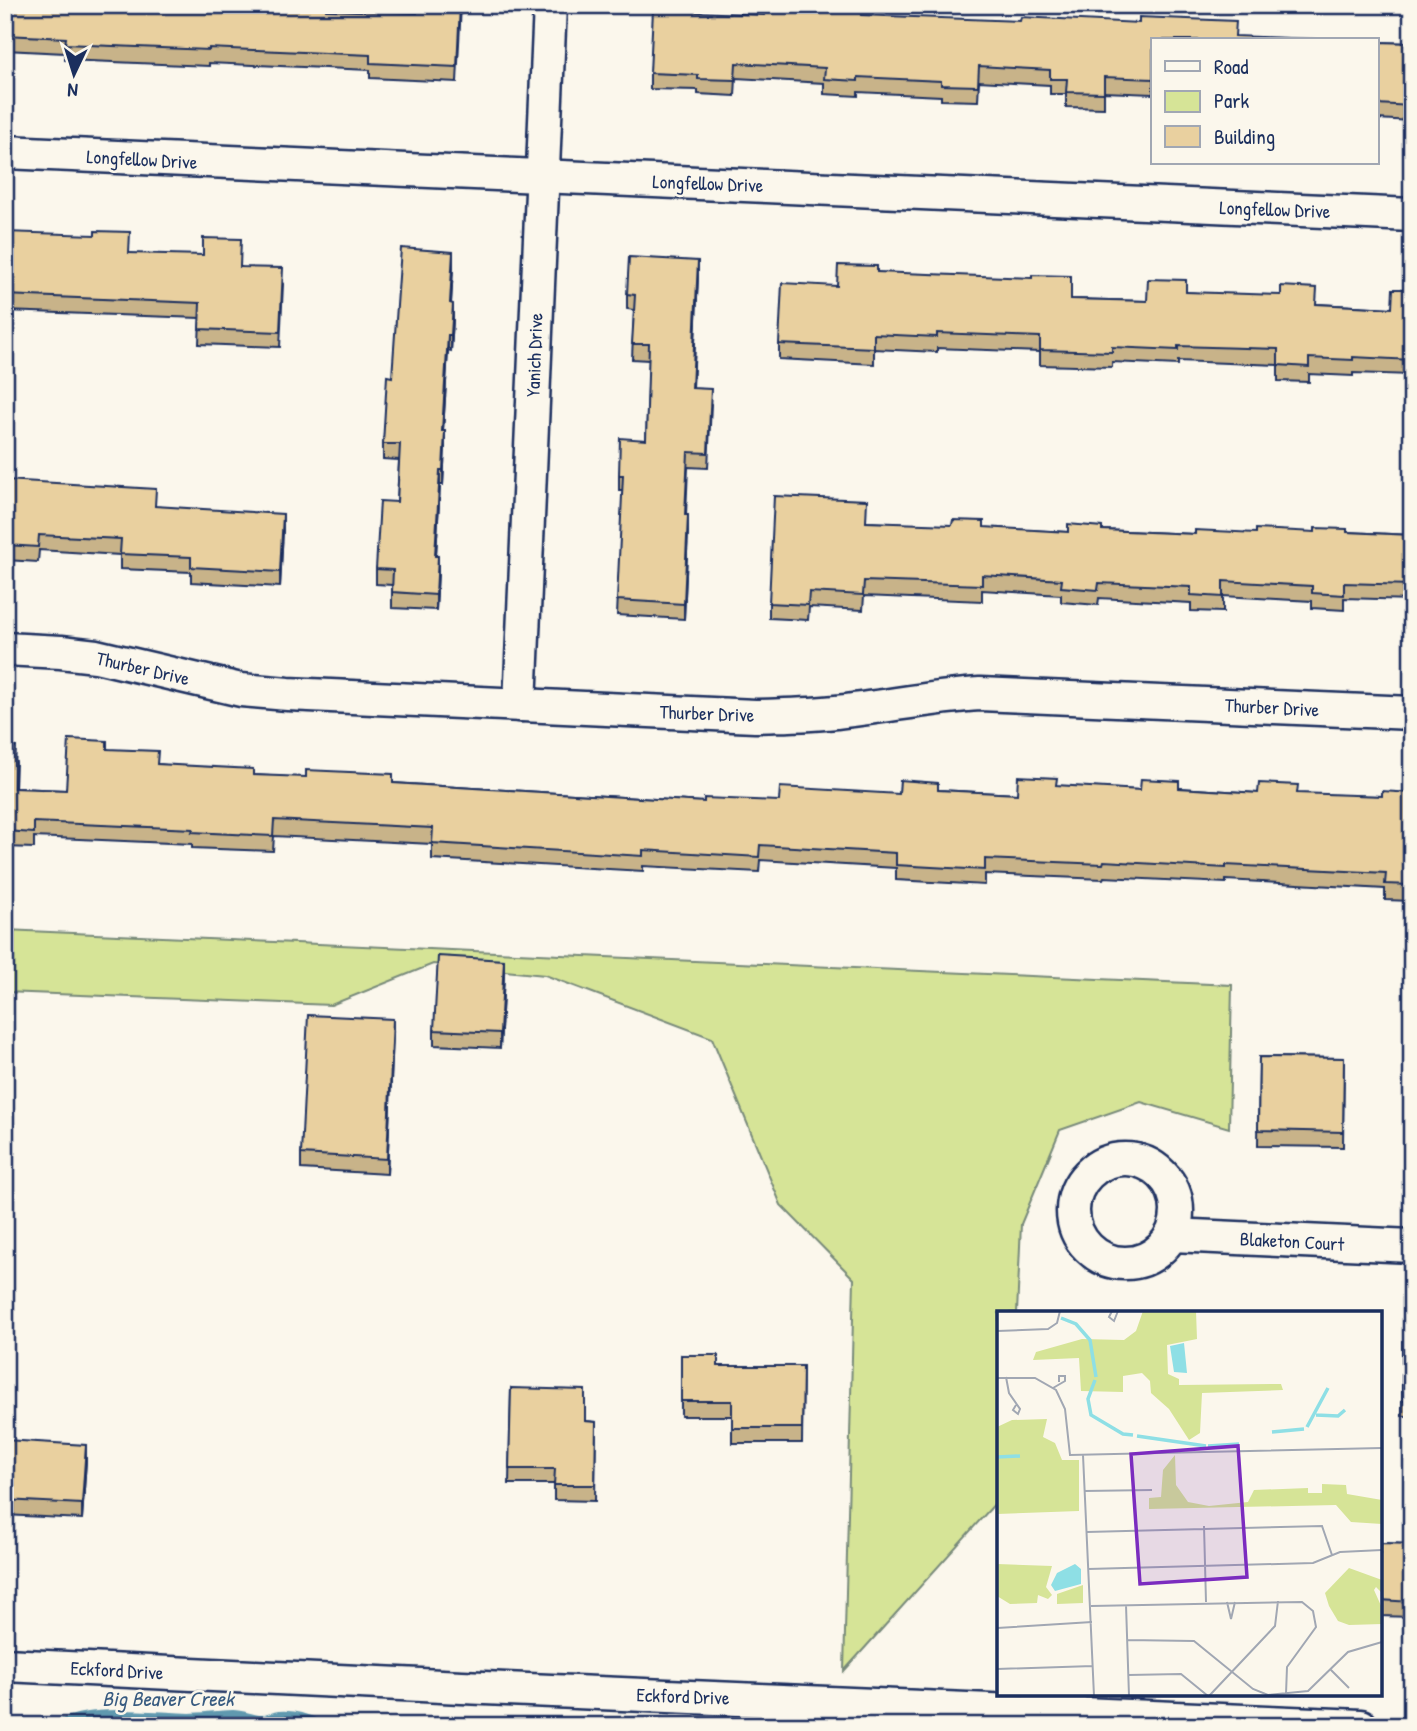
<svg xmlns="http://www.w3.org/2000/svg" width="1417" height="1731" font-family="'Patrick Hand',sans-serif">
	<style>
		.green { fill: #d6e497; stroke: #788a7a; stroke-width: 2 }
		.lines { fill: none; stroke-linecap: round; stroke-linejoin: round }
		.stream { stroke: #6099af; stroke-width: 10 }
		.street-casing { stroke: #1b2f5e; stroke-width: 37 }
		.street { stroke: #fbf7ec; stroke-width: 32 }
		.wall { fill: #c8b389; stroke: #1b2f5e; stroke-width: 2 }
		.shaded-wall { fill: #a3926f; stroke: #1b2f5e; stroke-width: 2 }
		.building { fill: #e9d09f; stroke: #1b2f5e; stroke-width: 2 }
		.labels { text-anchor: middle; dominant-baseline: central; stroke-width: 5; stroke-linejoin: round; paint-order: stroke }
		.street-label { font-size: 19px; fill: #1b2f5e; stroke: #fbf7ec }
		.water-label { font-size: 21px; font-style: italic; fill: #385b80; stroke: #fbf7ec }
		.inset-river { fill: none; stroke: #8edfe5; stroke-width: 3.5 }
		.inset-road { fill: none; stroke: #a1a7b3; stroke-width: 2 }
		.view { fill: #7b2cbf; fill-opacity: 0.15; stroke: #7b2cbf; stroke-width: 3.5 }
		.inset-edge { fill: none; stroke: #1b2f5e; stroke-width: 3.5 }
	</style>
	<rect width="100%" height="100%" fill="#fbf7ec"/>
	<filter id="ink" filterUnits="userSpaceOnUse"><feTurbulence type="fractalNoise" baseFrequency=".0143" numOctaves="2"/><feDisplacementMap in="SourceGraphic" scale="14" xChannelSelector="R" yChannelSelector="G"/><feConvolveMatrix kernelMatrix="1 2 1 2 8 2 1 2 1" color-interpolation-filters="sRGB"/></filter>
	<g filter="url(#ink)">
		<!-- green -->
		<path class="green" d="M 5,930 L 1232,985 L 1229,1128 L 1141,1102 L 1060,1130 L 1021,1224 L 1017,1313 L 999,1313 L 999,1499 L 844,1671 L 854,1279 L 781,1205 L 712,1038 L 545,975 L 433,964 L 331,1005 L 5,992 Z"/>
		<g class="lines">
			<!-- stream -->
			<path class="stream" d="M 57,1726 C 94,1708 150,1717 190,1718 C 204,1718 218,1715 233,1715 C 242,1715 250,1719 259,1720 C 267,1721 272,1717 279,1716 C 293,1715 308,1719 320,1726"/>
			<defs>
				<g id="street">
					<path d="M 5,152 L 1412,215"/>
					<path d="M 5,649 L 61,652 L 96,656 L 241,690 L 288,694 L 755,716 C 782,715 809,715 836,712 C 884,707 932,697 980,694 L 1412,713"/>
					<path d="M 520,705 L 550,5"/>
					<circle cx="1125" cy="1211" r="52"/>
					<path d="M 1172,1235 L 1412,1246"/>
					<path d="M 5,1665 L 462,1687 L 1361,1726"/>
				</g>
			</defs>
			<!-- street casing -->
			<use href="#street" class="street-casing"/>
			<!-- street -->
			<use href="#street" class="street"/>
		</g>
		<!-- wall -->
		<g class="wall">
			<path d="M 5,5 L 326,10 L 417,13 L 461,5 L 457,82 L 370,78 L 370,70 L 209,63 L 209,66 L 65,60 L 65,53 L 5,50 Z"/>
			<path d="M 764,15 L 862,15 L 1153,40 L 1153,94 L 1104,92 L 1104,108 L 1066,107 L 1066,94 L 1050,94 L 1050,85 L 979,81 L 978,101 L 941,100 L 941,96 L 858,92 L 858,96 L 824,94 L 824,83 L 736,78 L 735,96 L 698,94 L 698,90 L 650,89 L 650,73 Z"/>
			<path d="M 1377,42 L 1412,43 L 1412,121 L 1377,119 Z"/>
			<path d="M 5,232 L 130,253 L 241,267 L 283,284 L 280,347 L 199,344 L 200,318 L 5,311 Z"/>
			<path d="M 453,267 L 451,304 L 453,319 L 451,351 L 448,350 L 443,431 L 445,446 L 443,485 L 440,485 L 436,556 L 438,571 L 436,610 L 392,608 L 392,585 L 376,584 L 376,569 L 397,502 L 399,460 L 383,459 L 383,444 L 392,377 Z"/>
			<path d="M 877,272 L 1071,299 L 1147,301 L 1186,292 L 1317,304 L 1392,308 L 1412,289 L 1412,375 L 1353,373 L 1353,376 L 1309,374 L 1309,382 L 1278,381 L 1278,365 L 1178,361 L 1178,365 L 1112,362 L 1112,367 L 1040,365 L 1040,352 L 937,348 L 937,352 L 874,349 L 874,364 L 779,359 L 779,344 Z"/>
			<path d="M 698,276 L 693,388 L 711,404 L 708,468 L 688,467 L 686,515 L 688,530 L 684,619 L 617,615 L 623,490 L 619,490 L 619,475 L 646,440 L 649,360 L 632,359 L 634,310 L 627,309 L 627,294 Z"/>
			<path d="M 5,480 L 283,529 L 280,587 L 191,582 L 191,572 L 120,569 L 120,555 L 39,550 L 38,562 L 6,560 Z"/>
			<path d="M 867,522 L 1068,532 L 1102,530 L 1195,534 L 1347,532 L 1412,535 L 1412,600 L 1344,598 L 1344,610 L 1312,608 L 1312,601 L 1223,596 L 1223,612 L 1191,611 L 1191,603 L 1099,598 L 1098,605 L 1061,602 L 1061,595 L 982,590 L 982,601 L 864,596 L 863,610 L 809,607 L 808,620 L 769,618 L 769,603 Z"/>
			<path d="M 5,747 L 16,762 L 15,788 L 66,790 L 107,749 L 158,764 L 253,775 L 393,783 L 704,802 L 779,801 L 899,794 L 938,790 L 1017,794 L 1057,786 L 1140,790 L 1179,788 L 1258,793 L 1382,796 L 1412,793 L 1412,901 L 1385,900 L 1385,889 L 1226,880 L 1226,883 L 1104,877 L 1103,879 L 985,874 L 985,885 L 896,880 L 896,868 L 760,860 L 759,872 L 643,866 L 643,871 L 432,859 L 432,844 L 274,836 L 273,851 L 192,848 L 192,844 L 34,837 L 34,848 L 5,847 Z"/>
			<path d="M 504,975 L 500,1048 L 434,1045 L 434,1030 Z"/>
			<path d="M 393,1034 L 387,1174 L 301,1169 L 301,1154 Z"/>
			<path d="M 1259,1057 L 1344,1058 L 1343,1147 L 1258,1146 Z"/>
			<rect x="1402" y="1341" width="10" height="75"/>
			<path d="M 681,1355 L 718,1366 L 803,1366 L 802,1443 L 732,1443 L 732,1416 L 681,1416 Z"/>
			<path d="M 511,1388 L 585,1421 L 596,1422 L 595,1501 L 554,1500 L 554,1484 L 509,1484 Z"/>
			<path d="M 5,1440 L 86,1460 L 82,1519 L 5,1515 Z"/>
			<path d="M 1380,1543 L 1412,1544 L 1412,1617 L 1380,1616 Z"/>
		</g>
		<!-- shaded-wall -->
		<g class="shaded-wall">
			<path d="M 453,252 L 453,267 L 450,319 L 450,303 Z"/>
			<path d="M 698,261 L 698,276 L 692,403 L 692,388 Z"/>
			<path d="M 453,304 L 453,319 L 451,351 L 451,335 Z"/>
			<path d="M 448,335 L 448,350 L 442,446 L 442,431 Z"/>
			<path d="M 445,431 L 445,446 L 443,485 L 443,470 Z"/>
			<path d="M 440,470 L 440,485 L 435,571 L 435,556 Z"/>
			<path d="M 283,514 L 283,529 L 280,587 L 280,572 Z"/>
			<path d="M 688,515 L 688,530 L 684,619 L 684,604 Z"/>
			<path d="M 438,556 L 438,571 L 436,610 L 436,595 Z"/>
			<path d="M 504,960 L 504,975 L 500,1048 L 500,1033 Z"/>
			<path d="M 393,1019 L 393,1034 L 387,1174 L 387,1159 Z"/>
			<path d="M 86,1445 L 86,1460 L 82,1519 L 82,1504 Z"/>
		</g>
		<!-- building -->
		<g class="building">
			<path d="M 5,5 L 201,5 L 244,7 L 244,5 L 326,5 L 326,10 L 417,13 L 417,5 L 460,5 L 457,67 L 370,63 L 370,55 L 209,48 L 209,50 L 65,44 L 66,38 L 5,35 Z"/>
			<path d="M 765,5 L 829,5 L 862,7 L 861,15 L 1020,21 L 1021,17 L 1139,23 L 1139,17 L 1236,21 L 1235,36 L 1344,40 L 1153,40 L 1153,79 L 1104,77 L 1104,93 L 1066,92 L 1067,79 L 1050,79 L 1050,70 L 979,66 L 978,86 L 941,85 L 941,81 L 858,77 L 858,81 L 824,79 L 825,68 L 736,63 L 735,80 L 698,79 L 698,75 L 650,73 L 653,10 L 764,15 Z"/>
			<path d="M 1377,42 L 1412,43 L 1412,106 L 1377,104 Z"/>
			<path d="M 95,231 L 130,232 L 129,253 L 203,255 L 203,238 L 241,239 L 240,267 L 283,268 L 280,332 L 199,329 L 200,303 L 5,295 L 5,232 L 95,235 Z"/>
			<path d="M 401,248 L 453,252 L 450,303 L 453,304 L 451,335 L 448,335 L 442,431 L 445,431 L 443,470 L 440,470 L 435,556 L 438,556 L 436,595 L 392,592 L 393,570 L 376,569 L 380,501 L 397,502 L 400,444 L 383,444 L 387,376 L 392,377 Z"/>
			<path d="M 629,257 L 698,261 L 692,388 L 711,389 L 708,453 L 688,452 L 685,515 L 688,515 L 684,604 L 617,600 L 623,475 L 619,475 L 620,438 L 646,440 L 649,344 L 632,344 L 635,295 L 627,294 Z"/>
			<path d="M 838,265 L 877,266 L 877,272 L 1032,278 L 1032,275 L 1071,276 L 1071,299 L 1147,301 L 1148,279 L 1186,280 L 1186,292 L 1281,295 L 1281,286 L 1317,288 L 1316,304 L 1392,308 L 1393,289 L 1412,289 L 1412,360 L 1353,357 L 1353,360 L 1309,358 L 1309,367 L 1278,365 L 1278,349 L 1178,346 L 1178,350 L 1112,347 L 1112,352 L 1040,350 L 1040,337 L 937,333 L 937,337 L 874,334 L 874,348 L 779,344 L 782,283 L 837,286 Z"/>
			<path d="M 5,480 L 156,489 L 155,506 L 283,514 L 280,572 L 191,567 L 191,557 L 120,554 L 121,539 L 39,535 L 38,547 L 6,545 Z"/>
			<path d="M 774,496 L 867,500 L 866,522 L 952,525 L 953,520 L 984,521 L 984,527 L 1068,532 L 1068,524 L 1102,527 L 1102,530 L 1195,534 L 1195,530 L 1256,533 L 1256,529 L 1315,532 L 1315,528 L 1347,529 L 1347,532 L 1412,535 L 1412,585 L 1344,583 L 1344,595 L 1312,593 L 1312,586 L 1223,581 L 1223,597 L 1191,595 L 1191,587 L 1099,583 L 1098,590 L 1061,587 L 1062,580 L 982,575 L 982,585 L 864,581 L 863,595 L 809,592 L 808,605 L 769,603 Z"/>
			<path d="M 69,739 L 107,741 L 107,749 L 158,751 L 157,764 L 253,769 L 253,775 L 306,777 L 306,770 L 393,774 L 393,783 L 704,802 L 704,798 L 779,801 L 780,787 L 899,794 L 900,780 L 938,783 L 938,790 L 1017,794 L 1018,776 L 1057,778 L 1056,785 L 1140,790 L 1141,779 L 1179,781 L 1179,788 L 1258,793 L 1259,783 L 1298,785 L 1297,793 L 1382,796 L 1382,791 L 1412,793 L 1412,885 L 1385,884 L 1386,873 L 1226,865 L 1226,868 L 1104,861 L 1103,864 L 985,859 L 985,870 L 896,865 L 896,853 L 760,845 L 759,857 L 643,850 L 643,856 L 432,843 L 433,828 L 274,820 L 273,836 L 192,832 L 193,829 L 34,822 L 34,833 L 5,831 L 5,747 L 16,747 L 14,788 L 66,790 Z"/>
			<path d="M 438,956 L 504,960 L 500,1033 L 434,1030 Z"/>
			<path d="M 308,1015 L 393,1019 L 387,1159 L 301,1154 Z"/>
			<path d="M 1259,1057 L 1344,1058 L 1343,1132 L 1258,1130 Z"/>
			<rect x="1402" y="1341" width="10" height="60"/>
			<path d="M 681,1355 L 718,1355 L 718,1366 L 803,1366 L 802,1428 L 732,1428 L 732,1401 L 681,1401 Z"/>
			<path d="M 511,1388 L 585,1390 L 585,1421 L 596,1422 L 595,1485 L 554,1485 L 555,1469 L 509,1469 Z"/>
			<path d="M 5,1440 L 86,1445 L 82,1504 L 5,1500 Z"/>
			<path d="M 1380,1543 L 1412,1544 L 1412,1602 L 1380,1600 Z"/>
		</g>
	</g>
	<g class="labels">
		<!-- street labels -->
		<g class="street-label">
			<text transform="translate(142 159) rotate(3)">Longfellow Drive</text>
			<text transform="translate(708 183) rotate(2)">Longfellow Drive</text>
			<text transform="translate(1275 209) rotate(2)">Longfellow Drive</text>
			<text transform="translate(534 355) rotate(-88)">Yanich Drive</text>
			<text transform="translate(143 668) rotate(13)">Thurber Drive</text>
			<text transform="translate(1272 707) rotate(3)">Thurber Drive</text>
			<text transform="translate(707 713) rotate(2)">Thurber Drive</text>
			<text transform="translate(1292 1241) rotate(3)">Blaketon Court</text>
			<text transform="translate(117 1670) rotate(3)">Eckford Drive</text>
			<text transform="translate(683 1696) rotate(2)">Eckford Drive</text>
		</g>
		<!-- water labels -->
		<g class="water-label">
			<text x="168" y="1698">Big Beaver Creek</text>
		</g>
	</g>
	<!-- overview -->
	<g transform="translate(997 1311)">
		<rect width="385" height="385" fill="#fbf7ec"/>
		<path d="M 146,0 L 199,0 L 200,28 L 170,34 L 171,63 L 182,68 L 182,74 L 284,73 L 286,79 L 205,82 L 203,122 L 192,129 L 172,98 L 154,82 L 153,70 L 145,62 L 126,65 L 126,81 L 84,80 L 82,47 L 36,49 L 39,41 L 85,28 L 127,29 L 139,20 ZM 50,108 L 46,126 L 58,132 L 65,149 L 82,149 L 82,200 L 0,203 L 0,116 L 15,109 ZM 178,144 L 179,174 L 191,191 L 212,195 L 251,191 L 257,179 L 311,177 L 311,182 L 325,182 L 325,173 L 349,174 L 350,183 L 385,189 L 385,213 L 354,211 L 339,194 L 152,198 L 152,187 L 164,186 L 166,159 ZM 0,253 L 55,255 L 49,276 L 55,284 L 51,288 L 41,284 L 40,292 L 13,293 L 0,285 ZM 352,257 L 385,269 L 385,282 L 379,276 L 377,279 L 385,297 L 385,313 L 352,314 L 341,310 L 332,295 L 328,282 ZM 86,274 L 86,292 L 60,293 L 60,283 Z" fill="#d6e497"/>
		<path d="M 187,32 L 190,62 L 177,61 L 173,35 ZM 78,253 L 84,258 L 84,273 L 58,280 L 54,274 L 60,262 Z" fill="#8edfe5"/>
		<path class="inset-river" d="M 64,7 L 79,13 L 93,29 L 99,66M 98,69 L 91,88 L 94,104 L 126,123 L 136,124M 319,104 L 341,105 L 348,99M 310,116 L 331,77M 275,121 L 307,118M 140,125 L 209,135M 211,135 L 242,133M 0,146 L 23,145"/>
		<path class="inset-road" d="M 115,0 L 112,6 L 117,10 L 121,0M 0,20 L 51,18 L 60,12 L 63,0M 9,66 L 12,82 L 23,98 L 21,103 L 16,99 L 19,94M 0,67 L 38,67 L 59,79 L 68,98 L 73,144 L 385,137M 56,77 L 68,70 L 68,65 L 62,65 L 62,71M 86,144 L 97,385M 87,180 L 155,179M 207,215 L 209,291M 90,221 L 325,215 L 335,244M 91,258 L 316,252 L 343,241 L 385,239M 230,291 L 234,308 L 238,291M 129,294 L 132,385M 94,295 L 305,291 L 316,300 L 319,316 L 290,356 L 289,383M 0,317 L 95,311M 130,329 L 197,330 L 256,378 L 271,384 L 311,380 L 351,341 L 385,331M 0,358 L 96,355M 334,359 L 352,377M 131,364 L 184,363 L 211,385M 212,385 L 278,315 L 281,290"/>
		<path class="view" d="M 241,135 L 250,266 L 143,273 L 134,143 Z"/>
		<rect width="385" height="385" class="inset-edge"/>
	</g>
	<!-- margin -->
	<rect width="1417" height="1731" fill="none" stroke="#fbf7ec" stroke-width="28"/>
	<rect x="14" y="14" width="1389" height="1703" fill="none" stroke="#1b2f5e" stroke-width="2.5" filter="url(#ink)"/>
	<!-- legend -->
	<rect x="1151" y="38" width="228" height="126" fill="#fbf7ec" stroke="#a1a7b3" stroke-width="2"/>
	<rect x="1165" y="61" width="35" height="10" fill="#fbf7ec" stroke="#a1a7b3" stroke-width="2"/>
	<text x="1214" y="74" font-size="21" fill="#1b2f5e">Road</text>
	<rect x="1165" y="91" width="35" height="21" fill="#d6e497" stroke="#a1a7b3" stroke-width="2"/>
	<text x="1214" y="108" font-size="21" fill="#1b2f5e">Park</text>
	<rect x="1165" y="126" width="35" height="21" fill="#e9d09f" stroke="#a1a7b3" stroke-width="2"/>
	<text x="1214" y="144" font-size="21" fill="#1b2f5e">Building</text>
	<!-- north arrow -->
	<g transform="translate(74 74) rotate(184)" stroke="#fbf7ec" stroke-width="5" paint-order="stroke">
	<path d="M0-5L12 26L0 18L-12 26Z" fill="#1b2f5e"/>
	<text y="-10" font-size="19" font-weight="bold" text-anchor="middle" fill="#1b2f5e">N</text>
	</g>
</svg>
